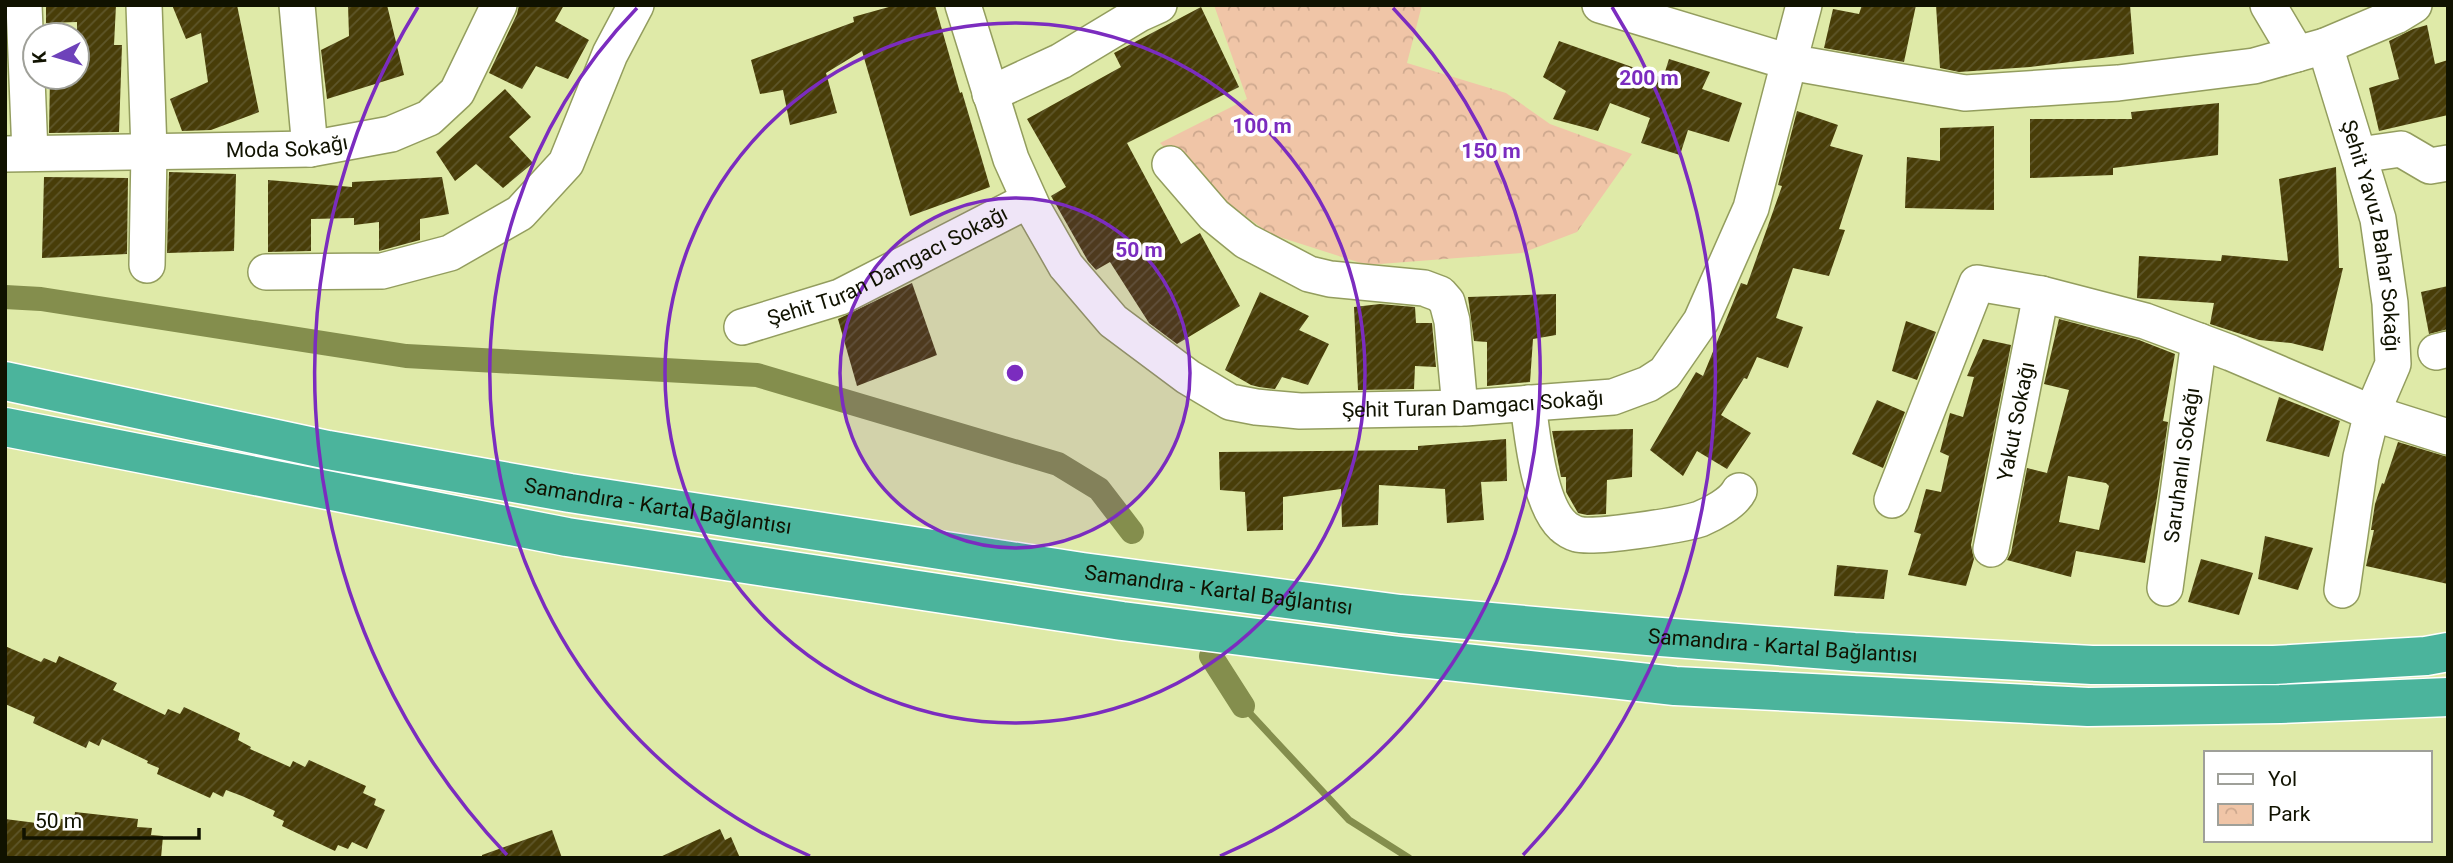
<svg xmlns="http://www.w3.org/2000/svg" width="2453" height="863" font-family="Roboto,sans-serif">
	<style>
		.park { fill: url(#park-crowns) }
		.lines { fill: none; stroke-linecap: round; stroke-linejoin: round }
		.stream { stroke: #848e4d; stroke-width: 7 }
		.canal { stroke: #848e4d; stroke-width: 24 }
		.building { fill: url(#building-hatch); fill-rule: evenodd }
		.minor-casing { stroke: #939d5e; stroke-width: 38 }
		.highway-casing { stroke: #fff; stroke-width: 41 }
		.minor { stroke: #fff; stroke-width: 35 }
		.highway { stroke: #4bb49c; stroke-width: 38 }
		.ring { fill: none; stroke: #7b2cbf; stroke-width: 3.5 }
		.labels { text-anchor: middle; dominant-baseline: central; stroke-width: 7; stroke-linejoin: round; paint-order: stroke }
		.street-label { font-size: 21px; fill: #101200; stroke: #fff }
		.centre { fill: #7b2cbf; stroke: #fff; stroke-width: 3.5 }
		.ring-label { font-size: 21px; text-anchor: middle; font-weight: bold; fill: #7b2cbf; stroke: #fff; stroke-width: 7; stroke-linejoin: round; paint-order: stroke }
	</style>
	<defs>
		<pattern id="park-crowns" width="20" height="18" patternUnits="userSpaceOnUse" patternTransform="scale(1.75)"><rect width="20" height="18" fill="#f0c5a7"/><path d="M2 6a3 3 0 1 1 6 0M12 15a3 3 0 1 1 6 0" fill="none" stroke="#cda88e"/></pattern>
		<pattern id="building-hatch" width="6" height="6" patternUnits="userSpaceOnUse" patternTransform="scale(1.75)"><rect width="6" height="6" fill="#483d08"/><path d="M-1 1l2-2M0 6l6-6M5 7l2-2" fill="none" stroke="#5e562a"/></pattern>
	</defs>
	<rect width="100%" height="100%" fill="#dfeaa8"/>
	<!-- park -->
	<path class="park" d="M 1214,5 L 1422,5 L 1407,63 L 1506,93 L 1550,124 L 1632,154 L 1577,232 L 1522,253 L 1367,265 L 1270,234 L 1199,182 L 1160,143 L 1247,99 Z"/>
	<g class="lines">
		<!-- stream -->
		<path class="stream" d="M 1243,706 L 1349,820 L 1409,858"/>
		<!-- canal -->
		<g class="canal">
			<path d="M 5,297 L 41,299 L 406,356 L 757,375 L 1058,464 L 1099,489 L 1132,532"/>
			<path d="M 1211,656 L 1243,706"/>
		</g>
	</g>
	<!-- building -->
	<g class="building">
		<path d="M 46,5 L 116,5 L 114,45 L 122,45 L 119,132 L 49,133 L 50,77 L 77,77 L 77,22 L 46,23 Z"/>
		<path d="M 172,5 L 237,5 L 259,112 L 211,130 L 182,131 L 170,99 L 208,82 L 201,33 L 186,39 Z"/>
		<path d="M 348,5 L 387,5 L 404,75 L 327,99 L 321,50 L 349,36 Z"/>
		<path d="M 519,5 L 564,5 L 555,21 L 589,40 L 568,79 L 536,66 L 522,89 L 489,73 L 517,14 Z"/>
		<path d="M 896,5 L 935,5 L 960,93 L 962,92 L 990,187 L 910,216 L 862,51 L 826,73 L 837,113 L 790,125 L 783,90 L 760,94 L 751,60 L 854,22 L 853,17 Z"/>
		<path d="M 1862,5 L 1916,5 L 1904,62 L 1824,48 L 1833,9 L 1859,14 Z"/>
		<path d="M 1936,5 L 2130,5 L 2134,54 L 2030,67 L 1959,72 L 1940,68 Z"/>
		<path d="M 1201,7 L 1239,87 L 1127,143 L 1181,244 L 1200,233 L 1240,306 L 1177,344 L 1149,323 L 1110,262 L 1096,270 L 1088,261 L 1051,196 L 1066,187 L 1027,119 L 1121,67 L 1114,53 Z"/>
		<path d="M 2427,25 L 2435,64 L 2448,60 L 2448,115 L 2379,131 L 2369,88 L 2399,79 L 2389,41 L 2413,29 Z"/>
		<path d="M 1559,41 L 1663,78 L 1669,59 L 1710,72 L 1702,89 L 1742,103 L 1729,142 L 1688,130 L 1680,155 L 1641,143 L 1650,118 L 1610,103 L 1598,131 L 1553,119 L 1566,91 L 1543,77 Z"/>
		<path d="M 505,89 L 531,117 L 509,137 L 533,163 L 503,188 L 476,164 L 455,181 L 436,152 Z"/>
		<path d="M 2219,103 L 2218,155 L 2113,168 L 2113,175 L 2030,178 L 2030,119 L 2132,119 L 2131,112 Z"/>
		<path d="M 1797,111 L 1838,125 L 1830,146 L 1863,155 L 1839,229 L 1845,230 L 1829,276 L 1793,268 L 1776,318 L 1803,327 L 1788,368 L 1757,357 L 1747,379 L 1744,378 L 1721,415 L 1751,433 L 1727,469 L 1697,451 L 1683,476 L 1650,450 L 1696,372 L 1703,376 L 1741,283 L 1747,285 L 1782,186 L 1778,185 Z"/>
		<path d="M 1994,126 L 1994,210 L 1905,208 L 1907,157 L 1940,161 L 1940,128 Z"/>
		<path d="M 2336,167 L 2339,268 L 2343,268 L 2323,351 L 2291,343 L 2259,340 L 2210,324 L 2214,303 L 2137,298 L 2139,256 L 2221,261 L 2222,255 L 2288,261 L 2279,179 Z"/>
		<path d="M 169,172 L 236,174 L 234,251 L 167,253 Z"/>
		<path d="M 44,177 L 128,178 L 127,254 L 42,258 Z"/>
		<path d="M 442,177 L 449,214 L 420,219 L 420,240 L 379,251 L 379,222 L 354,225 L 354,218 L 311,219 L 311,251 L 268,252 L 268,180 L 352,187 L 352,182 Z"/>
		<path d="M 912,283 L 937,355 L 857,386 L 838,319 Z"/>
		<path d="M 2448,286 L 2448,329 L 2429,334 L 2421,292 Z"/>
		<path d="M 1260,292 L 1309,316 L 1299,330 L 1329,344 L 1308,385 L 1282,377 L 1275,389 L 1259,387 L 1251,385 L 1225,370 Z"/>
		<path d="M 1556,294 L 1556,335 L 1533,339 L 1530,382 L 1487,386 L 1487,342 L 1474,341 L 1468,297 Z"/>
		<path d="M 1380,304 L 1415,307 L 1416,323 L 1432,323 L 1436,367 L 1415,366 L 1414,389 L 1358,390 L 1354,307 Z"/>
		<path d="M 2059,319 L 2139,340 L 2175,354 L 2163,421 L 2168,422 L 2157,498 L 2145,563 L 2076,551 L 2071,577 L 2007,560 L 2011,553 L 2027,468 L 2047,473 L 2069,390 L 2044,384 ZM 2068,476 L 2106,483 L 2109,486 L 2099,530 L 2059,522 Z"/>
		<path d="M 1906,321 L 1936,332 L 1917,380 L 1892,371 Z"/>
		<path d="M 1983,339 L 2011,345 L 1971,545 L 1974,559 L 1966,586 L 1908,575 L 1921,534 L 1914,532 L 1926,489 L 1941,492 L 1949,456 L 1940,452 L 1950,413 L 1963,417 L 1974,377 L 1967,376 Z"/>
		<path d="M 2279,397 L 2340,421 L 2329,457 L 2266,441 Z"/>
		<path d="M 1877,400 L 1905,412 L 1883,468 L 1852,454 Z"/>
		<path d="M 1633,429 L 1632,477 L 1607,480 L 1606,514 L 1587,515 L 1578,513 L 1566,492 L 1566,477 L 1561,477 L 1552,431 Z"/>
		<path d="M 1506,439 L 1507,481 L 1481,482 L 1484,520 L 1447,523 L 1445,489 L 1379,485 L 1378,525 L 1342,527 L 1341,489 L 1283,497 L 1283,530 L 1247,531 L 1245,492 L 1220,490 L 1219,452 L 1418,450 L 1418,446 Z"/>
		<path d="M 2398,442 L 2448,457 L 2448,584 L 2366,566 L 2374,530 L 2371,530 L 2375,504 L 2382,483 L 2384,484 Z"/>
		<path d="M 2265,536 L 2313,548 L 2298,590 L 2258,579 Z"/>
		<path d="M 2201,559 L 2253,573 L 2239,615 L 2188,602 Z"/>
		<path d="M 1837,565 L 1888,570 L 1884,599 L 1834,596 Z"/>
		<path d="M 5,646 L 41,662 L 44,658 L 56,663 L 59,656 L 117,683 L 113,690 L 165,715 L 168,709 L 180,714 L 184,707 L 240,733 L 238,740 L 251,747 L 250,749 L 290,767 L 293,761 L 305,767 L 309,760 L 366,786 L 363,793 L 376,799 L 374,805 L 385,810 L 367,849 L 352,842 L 348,849 L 338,845 L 335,851 L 282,826 L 284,821 L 273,816 L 275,811 L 242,796 L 226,790 L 223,797 L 213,792 L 210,798 L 157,774 L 159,768 L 147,763 L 148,761 L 102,739 L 99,746 L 89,741 L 86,748 L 33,723 L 35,717 L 5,704 Z"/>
		<path d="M 75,812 L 138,819 L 137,827 L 152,828 L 151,835 L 163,836 L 161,858 L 5,858 L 5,819 L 60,826 L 61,819 L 74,820 Z"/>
		<path d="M 720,829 L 725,840 L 731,837 L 740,858 L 658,858 Z"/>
		<path d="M 552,830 L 562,858 L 482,858 L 482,855 Z"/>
	</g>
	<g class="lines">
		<defs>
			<g id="minor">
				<path d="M 24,5 L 30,153"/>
				<path d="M 144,5 L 149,151 L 147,265"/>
				<path d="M 297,5 L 310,149"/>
				<path id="s1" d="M 963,5 L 1011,159 L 1034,210 L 1066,266 L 1113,321 L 1188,377 L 1230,402 L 1256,407 L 1300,411 L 1465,408 L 1613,397 L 1648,384 L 1665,373 L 1701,321 L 1751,208 L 1789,62 L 1600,5"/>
				<path id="s2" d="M 1804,5 L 1789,62 L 1965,93 L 2118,83 L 2254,66 L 2325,46 L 2378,219 L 2390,303 L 2393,364 L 2372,413 L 2361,457 L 2342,590"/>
				<path d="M 2268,5 L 2297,54"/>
				<path d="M 2325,46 L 2396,16 L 2414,5"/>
				<path d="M 990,94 L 1061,61 L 1139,14 L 1159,5"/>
				<path id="s3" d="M 5,154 L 310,149 L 391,134 L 429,118 L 457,92 L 499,5"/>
				<path d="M 2359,155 L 2401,149 L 2430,166 L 2448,163"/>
				<path d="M 1170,164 L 1214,215 L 1246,241 L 1309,274 L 1330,279 L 1424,288 L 1440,294 L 1447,302 L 1452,321 L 1460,408"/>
				<path d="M 266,272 L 382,271 L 450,253 L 520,213 L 566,163 L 610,54 L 636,5"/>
				<path id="s4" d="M 742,327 L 840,297 L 1029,200"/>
				<path d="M 2436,352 L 2448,349"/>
				<path d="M 1528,403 C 1532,435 1539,504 1563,526 C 1566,529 1573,533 1577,534 C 1594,539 1681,525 1700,519 C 1712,514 1733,503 1739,491"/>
				<path d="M 1892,500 L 1977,283 L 2041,294 L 2145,321 L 2231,353 L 2372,413 L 2448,437"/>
				<path id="s5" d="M 1991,549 L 2041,294"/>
				<path id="s6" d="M 2165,588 L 2199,341"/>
			</g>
			<g id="highway">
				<path id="s7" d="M 5,381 L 328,450 L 570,493 L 1082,572 L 1400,614 L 1648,636 L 1854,652 L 2092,665 L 2274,665 L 2426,656 L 2448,652"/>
				<path d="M 5,427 L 567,537 L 1122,621 L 1392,655 L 1675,686 L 2088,707 L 2280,704 L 2448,697"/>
			</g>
		</defs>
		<!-- minor casing -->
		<use href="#minor" class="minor-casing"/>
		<!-- highway casing -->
		<use href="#highway" class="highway-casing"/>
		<!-- minor -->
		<use href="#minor" class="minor"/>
		<!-- highway -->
		<use href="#highway" class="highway"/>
	</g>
	<!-- distance rings -->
	<circle cx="1015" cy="373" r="175" fill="#7b2cbf" fill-opacity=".12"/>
	<g class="ring">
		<circle cx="1015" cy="373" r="175"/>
		<circle cx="1015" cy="373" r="350"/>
		<path d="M810 856A525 525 0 0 1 637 8M1393 8A525 525 0 0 1 1220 856"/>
		<path d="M507 855A700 700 0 0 1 418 7M1612 7A700 700 0 0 1 1523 855"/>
	</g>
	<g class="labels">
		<!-- street labels -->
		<g class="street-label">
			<text stroke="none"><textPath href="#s3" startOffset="282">Moda Sokağı</textPath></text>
			<text stroke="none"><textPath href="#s2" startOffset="798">Şehit Yavuz Bahar Sokağı</textPath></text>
			<text stroke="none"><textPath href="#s4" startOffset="158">Şehit Turan Damgacı Sokağı</textPath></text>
			<text stroke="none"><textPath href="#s1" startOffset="740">Şehit Turan Damgacı Sokağı</textPath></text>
			<text stroke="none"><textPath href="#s5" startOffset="130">Yakut Sokağı</textPath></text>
			<text stroke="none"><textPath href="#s6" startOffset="124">Saruhanlı Sokağı</textPath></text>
			<text stroke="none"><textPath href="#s7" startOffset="665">Samandıra - Kartal Bağlantısı</textPath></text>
			<text stroke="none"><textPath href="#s7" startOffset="1232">Samandıra - Kartal Bağlantısı</textPath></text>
			<text stroke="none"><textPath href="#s7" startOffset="1799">Samandıra - Kartal Bağlantısı</textPath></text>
		</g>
	</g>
	<circle cx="1015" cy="373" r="10" class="centre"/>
	<g class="ring-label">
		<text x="1649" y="85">200 m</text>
		<text x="1262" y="133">100 m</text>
		<text x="1491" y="158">150 m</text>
		<text x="1139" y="257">50 m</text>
	</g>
	<!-- border -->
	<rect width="2453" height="863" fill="none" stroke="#101200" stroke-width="14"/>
	<!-- legend -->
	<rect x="2204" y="751" width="228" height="91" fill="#ffffff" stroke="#9fa099" stroke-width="2"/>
	<rect x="2218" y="774" width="35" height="10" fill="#ffffff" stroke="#9fa099" stroke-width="2"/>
	<text x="2268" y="786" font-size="21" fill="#101200">Yol</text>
	<rect x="2218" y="804" width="35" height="21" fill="url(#park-crowns)" stroke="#9fa099" stroke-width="2"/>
	<text x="2268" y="821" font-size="21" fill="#101200">Park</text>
	<!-- north arrow -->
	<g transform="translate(56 56) rotate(265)"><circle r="33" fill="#ffffff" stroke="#9fa099" stroke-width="2"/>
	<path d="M0-5L12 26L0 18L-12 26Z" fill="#6e42ba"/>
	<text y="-10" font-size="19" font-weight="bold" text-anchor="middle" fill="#101200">K</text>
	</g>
	<!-- scale -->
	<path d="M24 828v10h175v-10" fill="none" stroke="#101200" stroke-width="3.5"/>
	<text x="35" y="828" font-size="21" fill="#101200" stroke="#ffffff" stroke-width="5" paint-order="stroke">50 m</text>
</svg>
